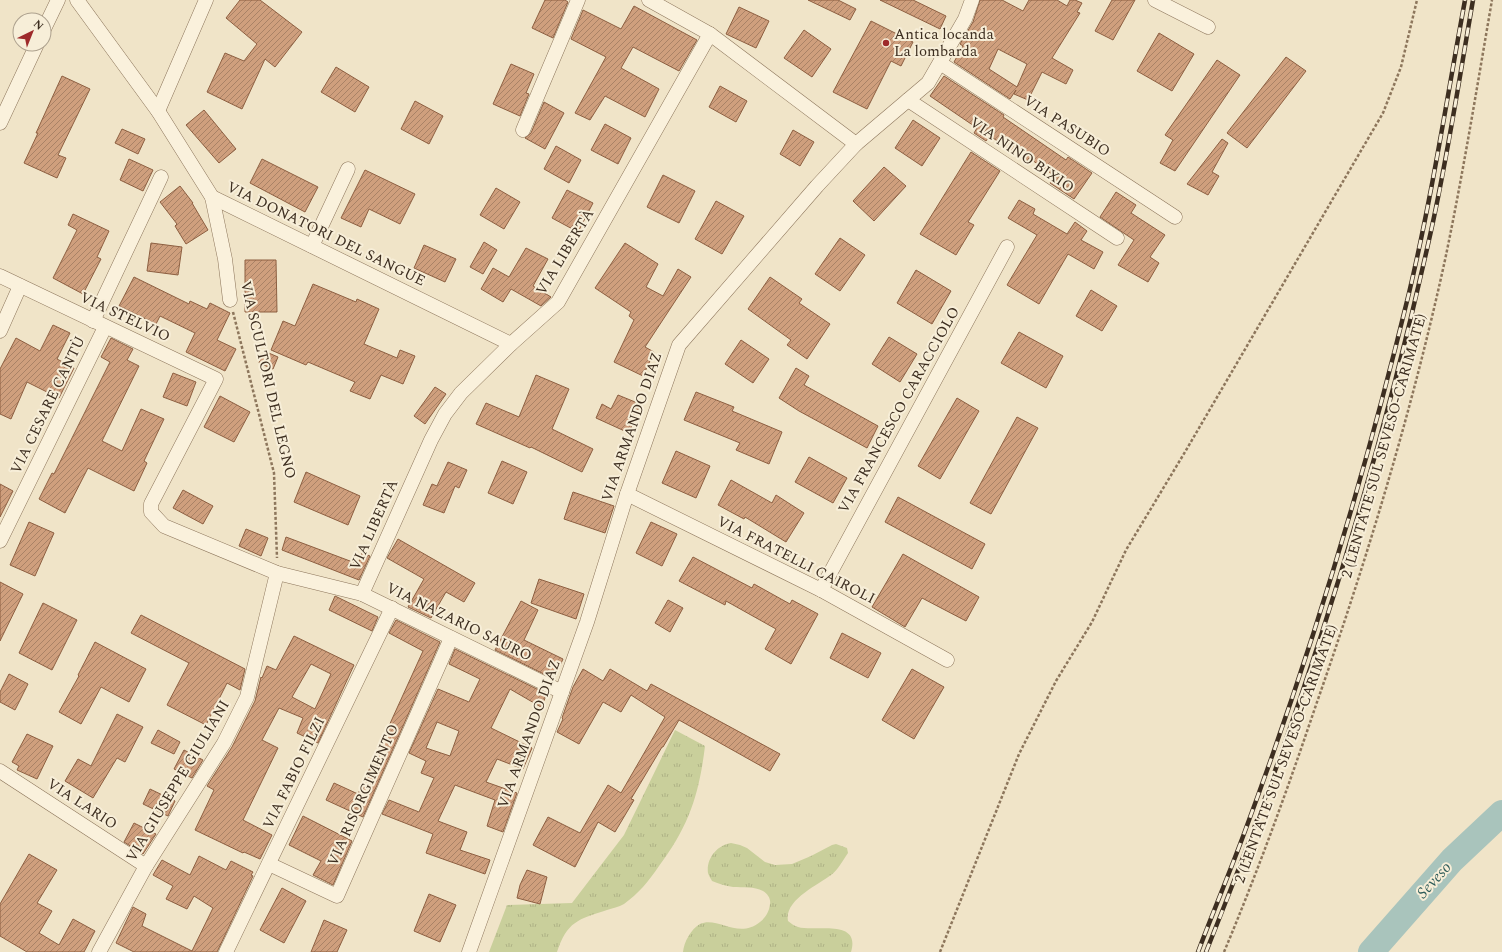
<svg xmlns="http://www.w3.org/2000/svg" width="1502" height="952" font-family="Spectral,serif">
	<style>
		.grass { fill: url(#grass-tufts) }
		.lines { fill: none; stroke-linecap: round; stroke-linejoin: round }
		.river { stroke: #a9c4bc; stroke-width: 26 }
		.building { fill: url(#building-hatch); stroke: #8d5f41; fill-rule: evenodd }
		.street-casing { stroke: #8d765c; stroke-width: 15 }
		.path { stroke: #8d765c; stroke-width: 2.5; stroke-dasharray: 3 2; stroke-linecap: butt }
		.street { stroke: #faf1dc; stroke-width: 14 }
		.rail-casing { stroke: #3d2e20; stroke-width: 4.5 }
		.rail { stroke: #f7eed8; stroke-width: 3; stroke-dasharray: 9; stroke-linecap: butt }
		.poi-dot { fill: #9e2a2b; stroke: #f7eed8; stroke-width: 1.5 }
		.labels { text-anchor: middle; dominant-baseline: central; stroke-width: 4; stroke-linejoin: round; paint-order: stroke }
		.poi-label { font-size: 15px; fill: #3d2e20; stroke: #f7eed8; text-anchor: start }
		.street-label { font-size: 15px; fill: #3d2e20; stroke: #f7eed8 }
		.water-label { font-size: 16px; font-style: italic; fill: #2f5d5a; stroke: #f7eed8 }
	</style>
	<defs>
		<pattern id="grass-tufts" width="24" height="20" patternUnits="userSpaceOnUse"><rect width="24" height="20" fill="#c9cf9b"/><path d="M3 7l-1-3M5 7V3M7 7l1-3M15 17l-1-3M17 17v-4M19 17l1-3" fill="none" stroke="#aeb285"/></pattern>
		<pattern id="building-hatch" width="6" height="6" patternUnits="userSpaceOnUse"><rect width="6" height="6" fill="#cf9f7d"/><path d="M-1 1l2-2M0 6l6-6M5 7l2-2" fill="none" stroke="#a98266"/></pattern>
	</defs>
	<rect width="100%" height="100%" fill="#f0e4c8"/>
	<!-- grass -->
	<g class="grass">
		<path d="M 675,730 L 705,746 C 699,795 689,826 659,866 C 649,881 638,894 624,904 C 619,907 612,908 607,910 C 578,919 567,922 557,952 L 489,952 L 507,905 L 572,903 L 624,835 Z"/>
		<path d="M 731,843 L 740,845 L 747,848 L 765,862 L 775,865 L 792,864 L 811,856 L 832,845 L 836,844 L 847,848 L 848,853 C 843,860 838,870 831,875 C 818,885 784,900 788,921 C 791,923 794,926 798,927 C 815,932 861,918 851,952 L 683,952 C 684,942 691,929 700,924 C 718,916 738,940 760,922 C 766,917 769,912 770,904 C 771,899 768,894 763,891 C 754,886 743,888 733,887 C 726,886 719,884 712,881 C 711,879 709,876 708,873 C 706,859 717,845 731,843 Z"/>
	</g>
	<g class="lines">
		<!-- river -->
		<path class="river" d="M 1371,952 L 1452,860 L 1502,813"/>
	</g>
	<!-- building -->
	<g class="building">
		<path d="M 240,0 L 260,0 L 302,32 L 275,67 L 265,59 L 242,109 L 207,92 L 225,53 L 244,61 L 257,44 L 226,18 Z"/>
		<path d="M 545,0 L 565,0 L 568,2 L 553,38 L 532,28 Z"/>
		<path d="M 808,0 L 838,0 L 856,9 L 850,20 Z"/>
		<path d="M 880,0 L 913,0 L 946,16 L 940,29 Z"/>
		<path d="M 980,0 L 1002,0 L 1023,11 L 1029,0 L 1057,0 L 1067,6 L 1070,0 L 1075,0 L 1082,3 L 1077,12 L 1080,13 L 1052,58 L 1073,70 L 1066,84 L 1042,72 L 1028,100 L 1014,94 L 1016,90 L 1010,99 L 954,62 L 963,46 L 960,44 L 973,22 ZM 998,49 L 1027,64 L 1017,87 L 989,69 Z"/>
		<path d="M 1112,0 L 1135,0 L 1113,40 L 1095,31 Z"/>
		<path d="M 634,6 L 697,40 L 679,71 L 633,47 L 621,68 L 659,89 L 645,117 L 605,96 L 590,120 L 575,113 L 606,57 L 571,39 L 583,10 L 621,29 Z"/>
		<path d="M 739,7 L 769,21 L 756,48 L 726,34 Z"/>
		<path d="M 871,21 L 913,42 L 901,66 L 891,61 L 867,109 L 833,92 Z"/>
		<path d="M 804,30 L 831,49 L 812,77 L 784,58 Z"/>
		<path d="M 1159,33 L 1194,54 L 1172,91 L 1137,71 Z"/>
		<path d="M 1286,57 L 1306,71 L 1247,148 L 1227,133 Z"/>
		<path d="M 1217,60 L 1240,75 L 1175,171 L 1160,163 L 1173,140 L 1165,135 Z"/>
		<path d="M 511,64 L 534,74 L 526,93 L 529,94 L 520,116 L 493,104 Z"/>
		<path d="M 336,67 L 369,87 L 355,112 L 321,92 Z"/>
		<path d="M 62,76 L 90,89 L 58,155 L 66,158 L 57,178 L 24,163 L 38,133 L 36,133 Z"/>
		<path d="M 944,76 L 1004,115 L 1003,117 L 1066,160 L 1068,157 L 1092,173 L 1074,199 L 1050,183 L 1055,176 L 1029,158 L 1027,161 L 990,136 L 986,141 L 974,133 L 977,128 L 930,96 Z"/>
		<path d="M 720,86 L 747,101 L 736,122 L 709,107 Z"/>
		<path d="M 415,101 L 443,116 L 429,144 L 401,129 Z"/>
		<path d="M 544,102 L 564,113 L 545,149 L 525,138 L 531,133 Z"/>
		<path d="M 204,110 L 236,149 L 219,163 L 186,125 Z"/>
		<path d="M 913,120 L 940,138 L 922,166 L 895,148 Z"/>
		<path d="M 605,124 L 631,138 L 618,164 L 591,150 Z"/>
		<path d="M 122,129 L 145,139 L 138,154 L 115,143 Z"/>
		<path d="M 793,130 L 814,142 L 800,166 L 780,154 Z"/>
		<path d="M 1222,139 L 1228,143 L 1212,172 L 1219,176 L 1208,195 L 1187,184 Z"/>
		<path d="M 556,146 L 581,160 L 569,183 L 544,169 Z"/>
		<path d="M 971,152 L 1000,171 L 968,222 L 974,225 L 956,255 L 920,234 Z"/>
		<path d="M 129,159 L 153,170 L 143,191 L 120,180 Z"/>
		<path d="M 262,159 L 318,187 L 305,212 L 250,183 Z"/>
		<path d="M 884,167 L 906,186 L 874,221 L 853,201 Z"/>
		<path d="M 365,170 L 415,194 L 400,224 L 369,209 L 361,227 L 341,218 Z"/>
		<path d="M 663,175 L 695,191 L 679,223 L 647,207 Z"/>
		<path d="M 180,186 L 193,203 L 192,203 L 208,230 L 186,244 L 175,226 L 177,224 L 160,202 Z"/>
		<path d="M 496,188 L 520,202 L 504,229 L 480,215 Z"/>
		<path d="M 567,190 L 593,203 L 578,232 L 552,218 Z"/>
		<path d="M 1116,192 L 1136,205 L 1131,213 L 1165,235 L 1150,257 L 1159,263 L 1148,282 L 1118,265 L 1134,240 L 1100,217 Z"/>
		<path d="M 1019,200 L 1035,209 L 1033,214 L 1067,234 L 1075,222 L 1087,231 L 1081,240 L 1103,252 L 1094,269 L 1068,254 L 1039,304 L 1007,285 L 1037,235 L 1008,218 Z"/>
		<path d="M 716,201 L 744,216 L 722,254 L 695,239 Z"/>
		<path d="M 73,214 L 109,231 L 97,257 L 101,259 L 83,294 L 53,278 L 77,230 L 68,225 Z"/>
		<path d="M 840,238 L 865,255 L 840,291 L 815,274 Z"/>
		<path d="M 484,242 L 497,250 L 483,274 L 470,267 Z"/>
		<path d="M 151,243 L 182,247 L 178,275 L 147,271 Z"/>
		<path d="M 625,243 L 658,264 L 646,287 L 663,296 L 678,269 L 691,277 L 645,347 L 654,352 L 643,376 L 614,362 L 634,320 L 629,316 L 631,312 L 595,288 Z"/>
		<path d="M 424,245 L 456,259 L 445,282 L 414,268 Z"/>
		<path d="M 526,248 L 548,259 L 533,286 L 551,297 L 541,306 L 511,289 L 503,302 L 481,289 L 493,268 L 509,277 Z"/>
		<path d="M 245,260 L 276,260 L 277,312 L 245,312 Z"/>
		<path d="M 916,270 L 951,291 L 932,324 L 897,303 Z"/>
		<path d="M 134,277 L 189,304 L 190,301 L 207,309 L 210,303 L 230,313 L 217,340 L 236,349 L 225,371 L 186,352 L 195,333 L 160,316 L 156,324 L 119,306 Z"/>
		<path d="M 770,277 L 802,299 L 799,303 L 830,324 L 807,359 L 787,345 L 791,340 L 748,309 Z"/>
		<path d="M 313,284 L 356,302 L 357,299 L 379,309 L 364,344 L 397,358 L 400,350 L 415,356 L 403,384 L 381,375 L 370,399 L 350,391 L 355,382 L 308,362 L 306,365 L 271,350 L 283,321 L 295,326 Z"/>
		<path d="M 1091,290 L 1117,306 L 1102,331 L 1076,316 Z"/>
		<path d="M 53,325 L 70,333 L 57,359 L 74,368 L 59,398 L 27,382 L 11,419 L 0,414 L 0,369 L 16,338 L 40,351 Z"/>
		<path d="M 1019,332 L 1063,356 L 1046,388 L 1001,363 Z"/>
		<path d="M 889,337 L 917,354 L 900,382 L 872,364 Z"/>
		<path d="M 111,338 L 133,349 L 127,360 L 139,366 L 102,441 L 122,451 L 141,409 L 164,419 L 144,461 L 147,463 L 134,491 L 88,468 L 65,513 L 39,499 L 52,473 L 54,474 L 110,362 L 101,357 Z"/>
		<path d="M 741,340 L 769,359 L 753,383 L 725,364 Z"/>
		<path d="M 264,351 L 278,357 L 273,369 L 259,363 Z"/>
		<path d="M 796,368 L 809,376 L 804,385 L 878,426 L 867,448 L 799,411 L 779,398 Z"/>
		<path d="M 173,373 L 196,382 L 187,406 L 163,397 Z"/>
		<path d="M 536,375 L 569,389 L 552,429 L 593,449 L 582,472 L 531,447 L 530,448 L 476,424 L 486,403 L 519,417 Z"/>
		<path d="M 435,387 L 446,394 L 425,424 L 414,416 Z"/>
		<path d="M 696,392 L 734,407 L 732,411 L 782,432 L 769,464 L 736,450 L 740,443 L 684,420 Z"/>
		<path d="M 618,395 L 640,404 L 629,433 L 596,418 L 602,404 L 611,409 Z"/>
		<path d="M 220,396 L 250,412 L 234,442 L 204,427 Z"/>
		<path d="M 957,398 L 979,411 L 940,479 L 918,466 Z"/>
		<path d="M 1017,417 L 1038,428 L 991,514 L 970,503 Z"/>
		<path d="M 676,451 L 710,466 L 696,498 L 662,483 Z"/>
		<path d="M 809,457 L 847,478 L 833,503 L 795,482 Z"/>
		<path d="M 502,461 L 527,472 L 513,504 L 488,493 Z"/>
		<path d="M 448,462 L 467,470 L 459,488 L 455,486 L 444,513 L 423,505 L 432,484 L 437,486 Z"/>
		<path d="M 306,472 L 360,496 L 348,525 L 294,502 Z"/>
		<path d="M 731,480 L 772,503 L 776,495 L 804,513 L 786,542 L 745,517 L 744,519 L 718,505 Z"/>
		<path d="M 0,484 L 13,491 L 0,517 Z"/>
		<path d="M 183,490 L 213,506 L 203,524 L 173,508 Z"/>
		<path d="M 573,492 L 614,506 L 605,533 L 564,519 Z"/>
		<path d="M 898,497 L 985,544 L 972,569 L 885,522 Z"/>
		<path d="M 29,522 L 54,533 L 35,576 L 10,565 Z"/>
		<path d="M 651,522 L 677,534 L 662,566 L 636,553 Z"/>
		<path d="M 246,529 L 268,538 L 261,556 L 239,546 Z"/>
		<path d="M 286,537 L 358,564 L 362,553 L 370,556 L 359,580 L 282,550 Z"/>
		<path d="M 398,539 L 475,583 L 464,602 L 446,592 L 431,618 L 408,607 L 424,579 L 387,558 Z"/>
		<path d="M 903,554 L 979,597 L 966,621 L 922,598 L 905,627 L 872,607 Z"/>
		<path d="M 693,557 L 752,588 L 754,584 L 790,604 L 792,600 L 818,614 L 791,664 L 765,649 L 776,629 L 726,601 L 725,605 L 679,581 Z"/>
		<path d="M 539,579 L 584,594 L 576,619 L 531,603 Z"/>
		<path d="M 0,582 L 23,594 L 0,641 Z"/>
		<path d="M 335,596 L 378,617 L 372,631 L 329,610 Z"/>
		<path d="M 668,600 L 683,608 L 670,632 L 655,623 Z"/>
		<path d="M 521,601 L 538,610 L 524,640 L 563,659 L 554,679 L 495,650 Z"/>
		<path d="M 43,603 L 77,620 L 52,670 L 19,653 Z"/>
		<path d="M 141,615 L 245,669 L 240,690 L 227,683 L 206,725 L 167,705 L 189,663 L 131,633 Z"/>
		<path d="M 396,620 L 440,642 L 363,817 L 326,800 L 334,783 L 358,794 L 423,651 L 389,633 Z"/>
		<path d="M 842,633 L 881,653 L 868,678 L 830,658 Z"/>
		<path d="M 294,636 L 354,665 L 318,743 L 297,733 L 303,718 L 279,708 L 262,740 L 278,748 L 243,820 L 272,835 L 260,859 L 244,852 L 243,853 L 195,830 L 214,790 L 207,786 L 232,747 L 255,701 L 261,677 L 262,678 L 267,666 L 276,670 ZM 311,664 L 331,674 L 315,709 L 292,697 Z"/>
		<path d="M 95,642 L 146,669 L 129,702 L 101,687 L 81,724 L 59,712 L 79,676 L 78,675 Z"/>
		<path d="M 455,649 L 547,694 L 541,707 L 510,689 L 491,728 L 532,748 L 523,769 L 497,759 L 486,782 L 517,793 L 503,832 L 487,826 L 495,800 L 455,785 L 438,821 L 467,832 L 460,850 L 490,860 L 485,874 L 426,853 L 433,834 L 382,814 L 389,800 L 419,812 L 434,778 L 421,773 L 426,761 L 409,753 L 438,689 L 469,702 L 480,679 L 449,664 ZM 437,722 L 459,731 L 450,756 L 426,748 Z"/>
		<path d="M 583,669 L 603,681 L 610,669 L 647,691 L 651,684 L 780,754 L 770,771 L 679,720 L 663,747 L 662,747 L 631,799 L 634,800 L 615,832 L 598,822 L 575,867 L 533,845 L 548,817 L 580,833 L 608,785 L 621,793 L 665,717 L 631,695 L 621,712 L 603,702 L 579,744 L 557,732 L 563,719 L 562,718 L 573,687 Z"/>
		<path d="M 912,669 L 944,687 L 914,739 L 882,720 Z"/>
		<path d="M 9,674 L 28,684 L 15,710 L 0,702 L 0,692 Z"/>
		<path d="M 117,714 L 143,727 L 125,762 L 117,758 L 93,798 L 65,781 L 78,759 L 91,766 Z"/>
		<path d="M 158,730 L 180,742 L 174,754 L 151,743 Z"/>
		<path d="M 27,734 L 53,746 L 37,779 L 17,770 L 19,766 L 12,762 Z"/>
		<path d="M 184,750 L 203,760 L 192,778 L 174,769 Z"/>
		<path d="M 150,789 L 175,801 L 168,816 L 143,804 Z"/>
		<path d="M 303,816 L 352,841 L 333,885 L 313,875 L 321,861 L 289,845 Z"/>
		<path d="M 134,823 L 156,834 L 143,854 L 124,842 Z"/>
		<path d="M 29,854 L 57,870 L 37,903 L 52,911 L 39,933 L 59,945 L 73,919 L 95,931 L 84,952 L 27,952 L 0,936 L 0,904 Z"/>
		<path d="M 199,856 L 226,870 L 231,861 L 253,872 L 251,875 L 253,876 L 217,952 L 134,952 L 116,943 L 133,907 L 146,914 L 142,926 L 192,951 L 213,908 L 194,896 L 187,909 L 166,899 L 173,886 L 153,875 L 162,860 L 190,875 Z"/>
		<path d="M 527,870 L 547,877 L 540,904 L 517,898 L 520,885 Z"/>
		<path d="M 282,888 L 306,901 L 284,943 L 260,930 Z"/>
		<path d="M 429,894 L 456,905 L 440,942 L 414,931 Z"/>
		<path d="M 324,920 L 347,930 L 337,952 L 311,952 Z"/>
	</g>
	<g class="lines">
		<defs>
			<g id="street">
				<path d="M 77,0 L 158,111 L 212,197 L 511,344"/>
				<path d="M 649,0 L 710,34 L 856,144"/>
				<path d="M 1155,0 L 1208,27"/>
				<path d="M 44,29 L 58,0"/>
				<path d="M 940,63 L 1175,217"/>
				<path d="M 908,100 L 1117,238"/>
				<path d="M 158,111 L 206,0"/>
				<path d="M 0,123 L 37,44"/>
				<path d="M 523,130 L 578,0"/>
				<path d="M 212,197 L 225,259 L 230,300"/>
				<path d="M 312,246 L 348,169"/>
				<path d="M 0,276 L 216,379 L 151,504 L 151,512 L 164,526 L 277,573 L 362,594 L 562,692"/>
				<path d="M 93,321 L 161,177"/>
				<path d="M 0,331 L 20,286"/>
				<path d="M 627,494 L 821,590 L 947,660"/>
				<path d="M 0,541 L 105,327"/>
				<path d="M 821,590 L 1007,247"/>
				<path d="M 362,594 L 431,440 L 445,414 L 461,393 L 511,344 L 558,302 L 710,34"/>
				<path d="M 0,771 L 146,866"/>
				<path d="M 269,864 L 337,896 L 451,638"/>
				<path d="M 99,952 L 146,866 L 224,743 L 247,697 L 277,573"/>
				<path d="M 226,952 L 392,608"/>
				<path d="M 469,952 L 587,622 L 627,494 L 679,345 L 817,186 L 856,144 L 928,83 L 965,19 L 972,0"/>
			</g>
		</defs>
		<!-- street casing -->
		<use href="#street" class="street-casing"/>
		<!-- path -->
		<g class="path">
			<path d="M 233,312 L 274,473 L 277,558"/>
			<path d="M 940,952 L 1019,754 L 1056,681 L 1092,622 L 1126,550 L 1185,452 L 1383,113 L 1401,67 L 1417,0"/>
			<path d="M 1224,952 C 1258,871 1288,788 1316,705 C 1367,559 1412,411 1445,260 C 1463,174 1477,87 1492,0"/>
		</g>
		<!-- street -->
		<use href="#street" class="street"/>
		<defs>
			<g id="rail">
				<path d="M 1198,952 C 1213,912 1230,872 1245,831 C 1310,656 1365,475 1409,293 C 1432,196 1447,98 1465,0"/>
				<path d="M 1206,952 C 1299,722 1375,482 1429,240 C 1447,161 1459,80 1473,0"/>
			</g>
		</defs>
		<!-- rail casing -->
		<use href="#rail" class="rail-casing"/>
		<!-- rail -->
		<use href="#rail" class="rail"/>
	</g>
	<!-- markers -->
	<circle class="poi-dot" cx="886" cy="43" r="4"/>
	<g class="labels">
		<!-- poi labels -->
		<g class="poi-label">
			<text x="894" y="34">Antica locanda<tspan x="894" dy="17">La lombarda</tspan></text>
		</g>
		<!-- street labels -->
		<g class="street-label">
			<text transform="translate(1067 126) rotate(33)">VIA PASUBIO</text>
			<text transform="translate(1022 155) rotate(34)">VIA NINO BIXIO</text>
			<text transform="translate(326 234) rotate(26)">VIA DONATORI DEL SANGUE</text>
			<text transform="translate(565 252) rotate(-59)">VIA LIBERTÀ</text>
			<text transform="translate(125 317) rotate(25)">VIA STELVIO</text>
			<text transform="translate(268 380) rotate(77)">VIA SCULTORI DEL LEGNO</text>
			<text transform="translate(48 405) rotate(-64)">VIA CESARE CANTÙ</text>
			<text transform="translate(899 410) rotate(-61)">VIA FRANCESCO CARACCIOLO</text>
			<text transform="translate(632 427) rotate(-71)">VIA ARMANDO DIAZ</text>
			<text transform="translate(1384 446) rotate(-74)">2 (LENTATE SUL SEVESO-CARIMATE)</text>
			<text transform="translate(374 525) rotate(-66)">VIA LIBERTÀ</text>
			<text transform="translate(796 560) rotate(27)">VIA FRATELLI CAIROLI</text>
			<text transform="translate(459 622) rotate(26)">VIA NAZARIO SAURO</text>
			<text transform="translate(529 734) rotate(-70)">VIA ARMANDO DIAZ</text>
			<text transform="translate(1286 754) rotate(-70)">2 (LENTATE SUL SEVESO-CARIMATE)</text>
			<text transform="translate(294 773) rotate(-64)">VIA FABIO FILZI</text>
			<text transform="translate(178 781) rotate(-59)">VIA GIUSEPPE GIULIANI</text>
			<text transform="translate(363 795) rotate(-66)">VIA RISORGIMENTO</text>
			<text transform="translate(82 804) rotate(33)">VIA LARIO</text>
		</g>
		<!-- water labels -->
		<g class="water-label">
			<text transform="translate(1434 880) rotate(-48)">Seveso</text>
		</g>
	</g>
	<!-- north arrow -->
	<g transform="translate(32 32) rotate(43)"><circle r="19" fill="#f7eed8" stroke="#ada18e"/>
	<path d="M0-3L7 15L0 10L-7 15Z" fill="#9e2a2b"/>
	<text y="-6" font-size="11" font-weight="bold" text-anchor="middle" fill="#3d2e20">N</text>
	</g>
</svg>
